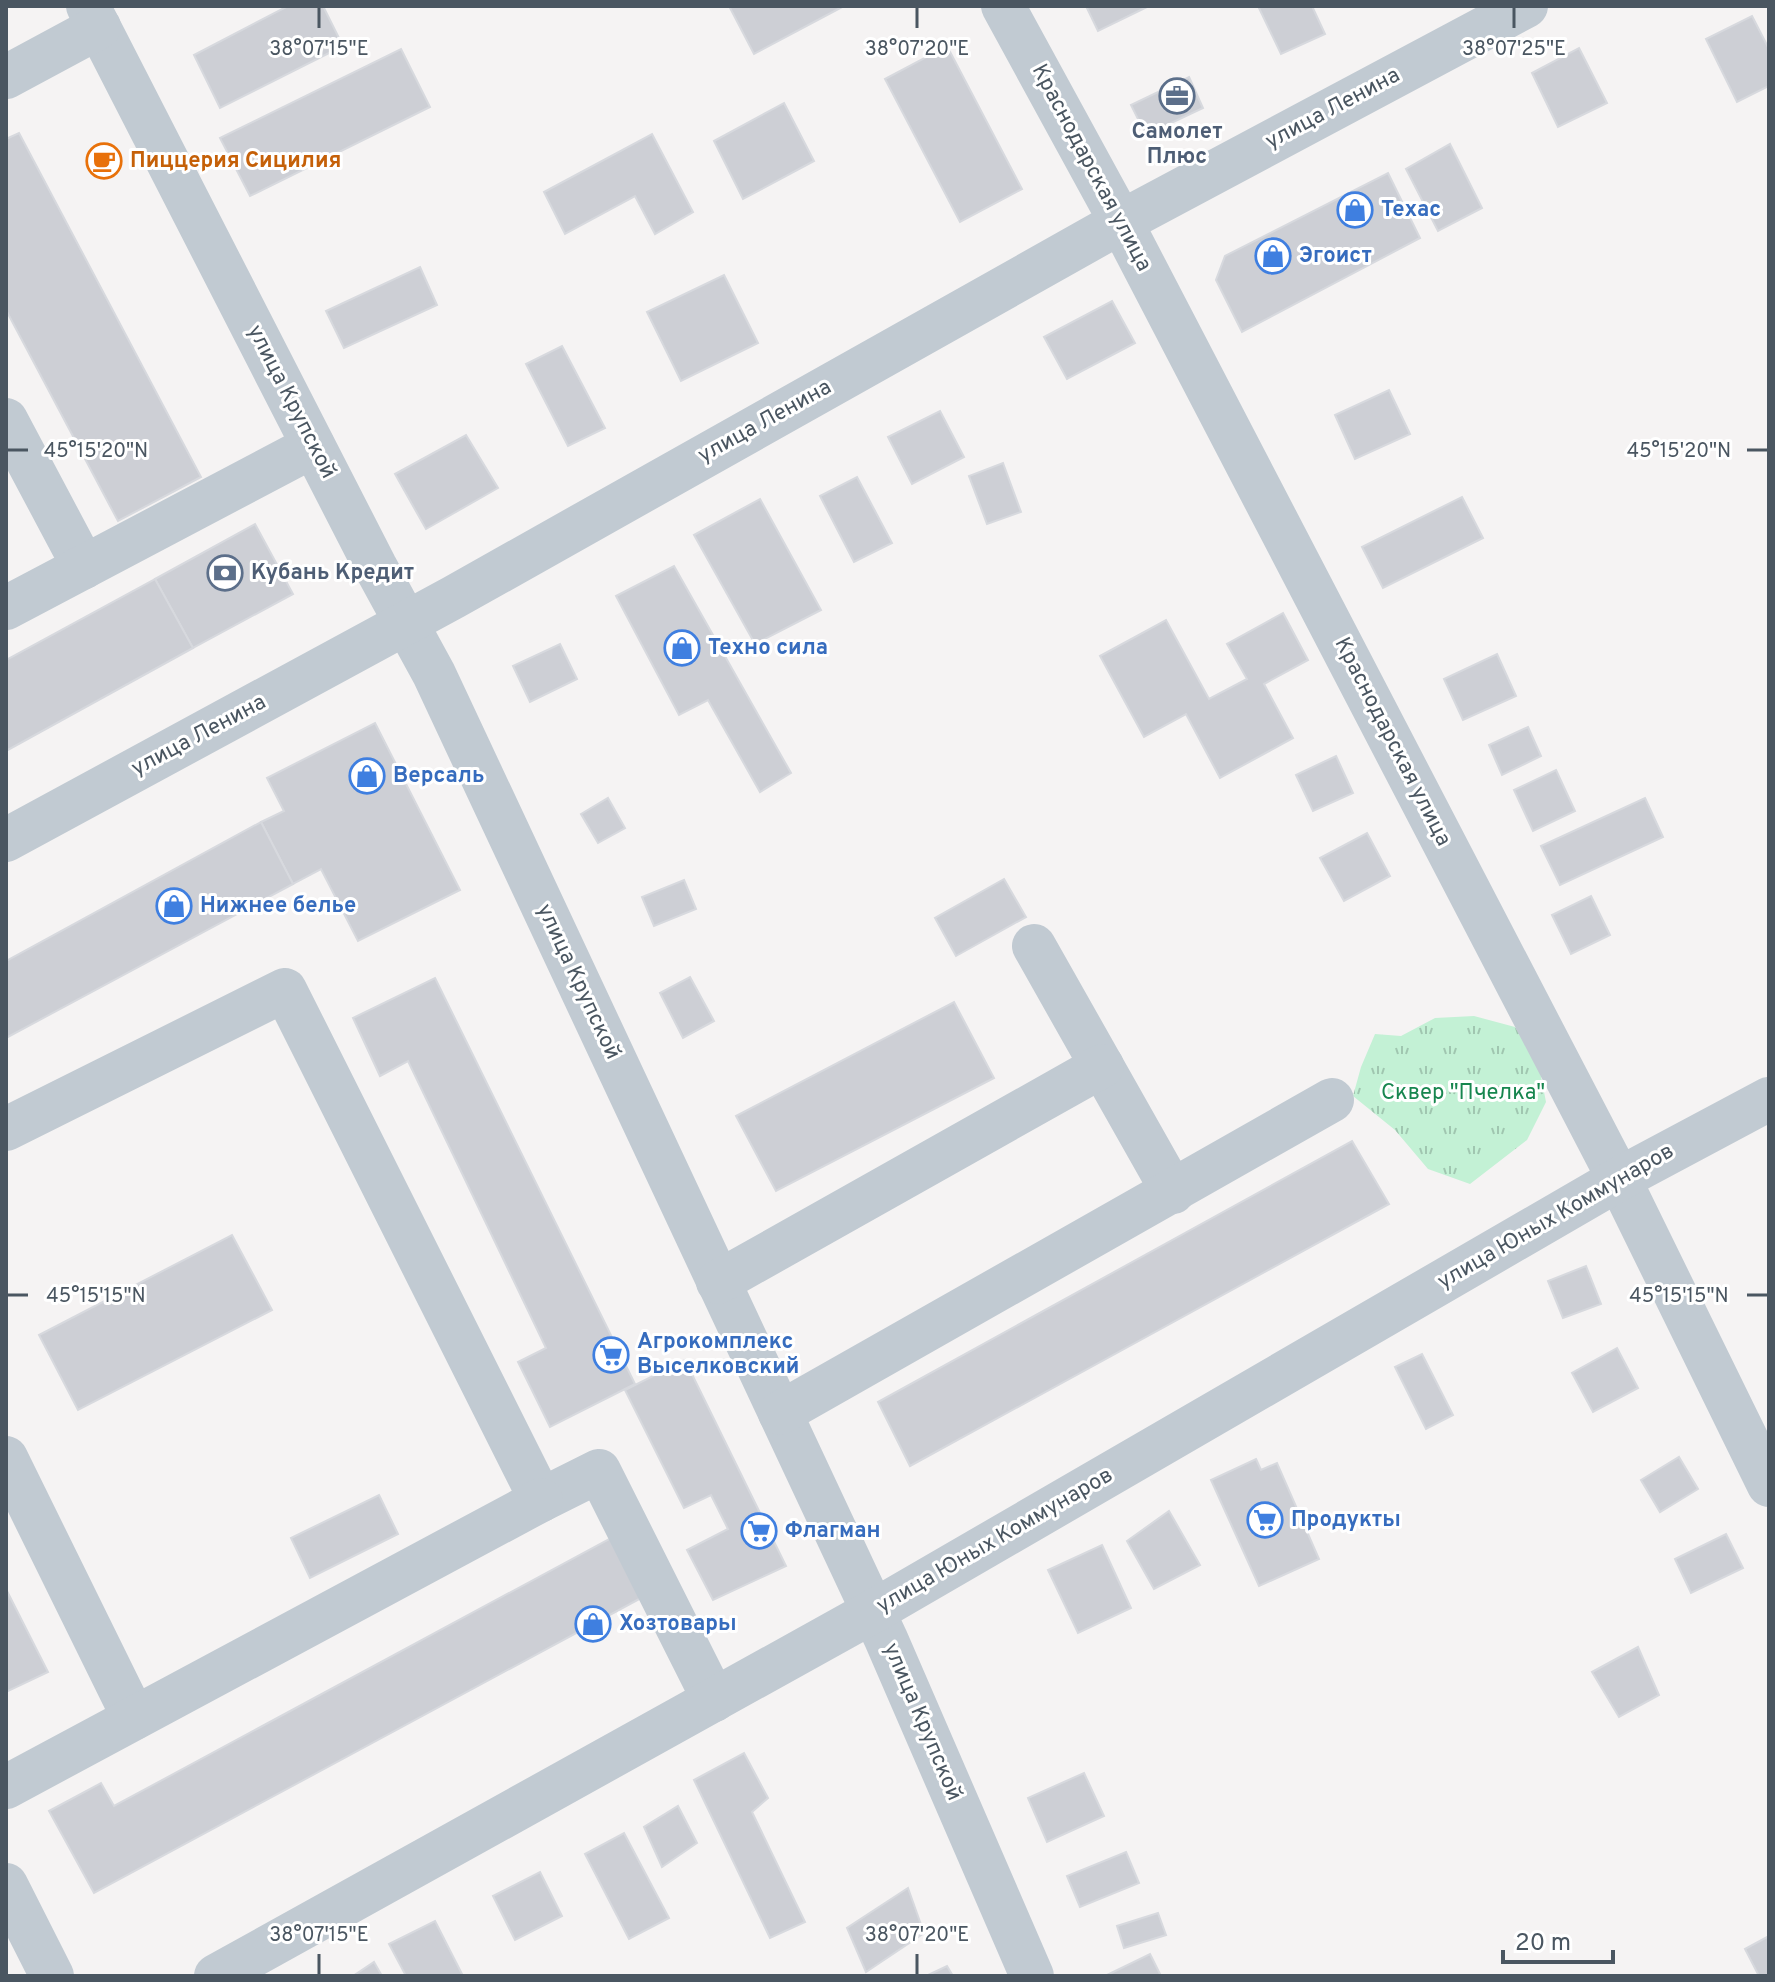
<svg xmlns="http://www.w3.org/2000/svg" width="1775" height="1982" font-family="Overpass,sans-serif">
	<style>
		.park { fill: url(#park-tufts) }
		.building { fill: #cdcfd5; stroke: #d7d9de; stroke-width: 2 }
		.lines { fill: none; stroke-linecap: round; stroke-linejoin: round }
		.minor { stroke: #c1cad2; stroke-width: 44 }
		.ticks { fill: none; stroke: #4a5661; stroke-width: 3 }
		.labels { text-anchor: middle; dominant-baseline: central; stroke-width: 6; stroke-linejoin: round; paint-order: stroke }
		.street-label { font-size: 22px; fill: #4a5661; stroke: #fff }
		.service-label { font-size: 22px; font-weight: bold; fill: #4e5e75; stroke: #fff }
		.food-label { font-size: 22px; font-weight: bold; fill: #c56008; stroke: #fff; text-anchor: start }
		.shop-label { font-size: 22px; font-weight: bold; fill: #366cbe; stroke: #fff; text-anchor: start }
		.park-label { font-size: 22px; fill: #17864f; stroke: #fff }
		.ticks-label { font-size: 20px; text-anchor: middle; fill: #4a5661; stroke: #fff; stroke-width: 6; stroke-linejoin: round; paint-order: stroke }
	</style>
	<defs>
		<pattern id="park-tufts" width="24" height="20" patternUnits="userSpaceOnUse" patternTransform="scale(2)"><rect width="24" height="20" fill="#c3f1d5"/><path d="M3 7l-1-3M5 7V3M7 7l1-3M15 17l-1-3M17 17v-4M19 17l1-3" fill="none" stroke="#a0c6b0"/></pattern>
	</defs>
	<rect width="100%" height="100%" fill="#f5f3f3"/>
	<!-- park -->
	<path class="park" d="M 1474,1016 L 1515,1027 L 1538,1061 L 1546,1102 L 1527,1140 L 1470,1184 L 1428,1169 L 1395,1130 L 1353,1096 L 1361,1067 L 1375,1034 L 1401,1036 L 1435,1018 Z"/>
	<!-- building -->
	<g class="building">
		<path d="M 288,6 L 323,6 L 343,46 L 220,108 L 194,55 Z"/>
		<path d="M 729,6 L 844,6 L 754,54 Z"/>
		<path d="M 1086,6 L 1149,6 L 1098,31 Z"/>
		<path d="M 1258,6 L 1312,6 L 1325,34 L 1281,54 Z"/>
		<path d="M 1752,16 L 1769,49 L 1769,86 L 1737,102 L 1706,39 Z"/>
		<path d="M 947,46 L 1022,189 L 960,222 L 885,79 Z"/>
		<path d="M 1579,48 L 1607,103 L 1558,127 L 1532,73 Z"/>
		<path d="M 401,49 L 430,107 L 250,196 L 220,138 Z"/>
		<path d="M 1189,77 L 1203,108 L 1146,135 L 1131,105 Z"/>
		<path d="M 784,103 L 814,161 L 743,199 L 714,141 Z"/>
		<path d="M 19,133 L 201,477 L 118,521 L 6,310 L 6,139 Z"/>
		<path d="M 652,134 L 693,212 L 655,234 L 635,196 L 565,234 L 544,192 Z"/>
		<path d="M 1450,144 L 1482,208 L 1438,231 L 1406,169 Z"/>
		<path d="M 1388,173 L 1420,238 L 1242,332 L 1216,280 L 1225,256 Z"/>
		<path d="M 420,267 L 437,305 L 344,348 L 326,311 Z"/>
		<path d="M 724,275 L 758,343 L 681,381 L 647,312 Z"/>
		<path d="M 1112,301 L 1135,343 L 1067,379 L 1044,337 Z"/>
		<path d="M 562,346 L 605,428 L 568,446 L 526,364 Z"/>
		<path d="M 1389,390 L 1410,434 L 1355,459 L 1335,415 Z"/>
		<path d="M 940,411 L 964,457 L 912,484 L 888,437 Z"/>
		<path d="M 466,435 L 498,488 L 426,529 L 395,474 Z"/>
		<path d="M 1003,463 L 1021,512 L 987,524 L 969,476 Z"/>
		<path d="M 857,477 L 892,543 L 854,562 L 820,496 Z"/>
		<path d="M 1462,497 L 1483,538 L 1383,588 L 1362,547 Z"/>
		<path d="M 760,499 L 821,610 L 755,644 L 694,535 Z"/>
		<path d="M 255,524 L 293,594 L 193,648 L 155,579 Z"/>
		<path d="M 674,566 L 791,773 L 760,792 L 708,700 L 679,715 L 616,596 Z"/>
		<path d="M 155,579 L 193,648 L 6,751 L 6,660 Z"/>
		<path d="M 1283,613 L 1308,660 L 1264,684 L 1293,738 L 1220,778 L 1186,714 L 1144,737 L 1100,656 L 1166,620 L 1209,699 L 1247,679 L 1227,644 Z"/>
		<path d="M 560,644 L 577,679 L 530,702 L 513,666 Z"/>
		<path d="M 1497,654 L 1516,696 L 1463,720 L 1444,679 Z"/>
		<path d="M 375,723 L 460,890 L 358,941 L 321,869 L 293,884 L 261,822 L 284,811 L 267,778 Z"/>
		<path d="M 1528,727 L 1541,756 L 1502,775 L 1489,745 Z"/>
		<path d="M 1336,756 L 1353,793 L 1313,811 L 1296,775 Z"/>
		<path d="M 1556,770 L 1575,811 L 1533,831 L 1514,790 Z"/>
		<path d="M 608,798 L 625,828 L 598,843 L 581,814 Z"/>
		<path d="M 1645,798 L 1663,837 L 1560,885 L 1541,846 Z"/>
		<path d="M 261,822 L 293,884 L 6,1038 L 6,961 Z"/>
		<path d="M 1367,833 L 1390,876 L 1344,901 L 1320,858 Z"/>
		<path d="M 1004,879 L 1026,917 L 956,956 L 935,918 Z"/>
		<path d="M 684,880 L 696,909 L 654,926 L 642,897 Z"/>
		<path d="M 1591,896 L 1610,935 L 1571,954 L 1552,915 Z"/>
		<path d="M 690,977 L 714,1021 L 683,1038 L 660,993 Z"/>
		<path d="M 435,978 L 635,1384 L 550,1427 L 518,1362 L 546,1348 L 408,1061 L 380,1076 L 353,1018 Z"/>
		<path d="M 954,1002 L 994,1078 L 776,1191 L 736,1116 Z"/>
		<path d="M 1352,1141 L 1389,1204 L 910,1466 L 878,1402 Z"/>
		<path d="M 232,1235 L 272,1310 L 78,1410 L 39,1335 Z"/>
		<path d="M 1586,1266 L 1601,1304 L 1563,1318 L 1548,1281 Z"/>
		<path d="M 1617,1348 L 1638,1388 L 1593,1412 L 1572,1373 Z"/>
		<path d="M 1422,1354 L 1453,1415 L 1426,1429 L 1395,1367 Z"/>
		<path d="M 685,1360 L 786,1566 L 713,1600 L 687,1550 L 728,1529 L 711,1495 L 684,1508 L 625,1390 Z"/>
		<path d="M 1679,1457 L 1698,1489 L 1660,1512 L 1641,1480 Z"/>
		<path d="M 1256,1459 L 1261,1470 L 1277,1463 L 1319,1559 L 1259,1586 L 1211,1480 Z"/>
		<path d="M 379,1495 L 398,1534 L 310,1578 L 291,1538 Z"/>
		<path d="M 1169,1511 L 1200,1565 L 1154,1589 L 1127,1541 Z"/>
		<path d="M 1726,1534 L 1743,1568 L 1691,1593 L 1675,1559 Z"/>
		<path d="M 611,1538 L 643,1597 L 94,1893 L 49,1811 L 101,1783 L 114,1806 Z"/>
		<path d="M 1102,1545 L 1131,1608 L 1078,1633 L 1048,1570 Z"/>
		<path d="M 6,1589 L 48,1672 L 6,1692 Z"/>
		<path d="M 1638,1647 L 1659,1695 L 1619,1717 L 1592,1672 Z"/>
		<path d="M 744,1753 L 768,1798 L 752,1812 L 805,1922 L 770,1938 L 694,1780 Z"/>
		<path d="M 1084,1773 L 1104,1816 L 1047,1842 L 1028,1798 Z"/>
		<path d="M 678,1806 L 697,1843 L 662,1867 L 644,1827 Z"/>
		<path d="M 624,1833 L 669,1918 L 629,1939 L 585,1854 Z"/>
		<path d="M 1126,1852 L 1139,1883 L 1080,1907 L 1067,1876 Z"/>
		<path d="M 540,1872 L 562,1916 L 515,1940 L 493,1896 Z"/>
		<path d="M 908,1888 L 924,1933 L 866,1972 L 847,1928 Z"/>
		<path d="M 1158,1913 L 1166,1935 L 1124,1948 L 1117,1926 Z"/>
		<path d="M 435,1921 L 463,1976 L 406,1976 L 389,1944 Z"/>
		<path d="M 1769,1936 L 1769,1976 L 1759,1976 L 1745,1949 Z"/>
		<path d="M 1150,1954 L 1161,1976 L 1105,1976 Z"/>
		<path d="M 374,1962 L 382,1976 L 353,1976 Z"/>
		<path d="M 947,1966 L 953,1976 L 926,1976 Z"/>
	</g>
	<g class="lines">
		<!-- minor -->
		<g class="minor">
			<path d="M 88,6 L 375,566 L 434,674 L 886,1639 L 1032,1976"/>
			<path d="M 1003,6 L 1121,222 L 1619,1179 L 1769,1485"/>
			<path d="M 6,77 L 99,27"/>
			<path d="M 6,420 L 84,567"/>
			<path d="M 6,608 L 313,446"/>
			<path d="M 6,840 L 454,597 L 1121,222 L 1526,6"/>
			<path d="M 1034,946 L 1173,1192"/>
			<path d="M 6,1129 L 285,990 L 541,1500 L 599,1471 L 714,1700"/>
			<path d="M 718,1282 L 1102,1066"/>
			<path d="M 780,1413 L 1332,1100"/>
			<path d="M 6,1458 L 134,1718"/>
			<path d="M 6,1787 L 541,1500"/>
			<path d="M 6,1885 L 52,1976"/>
			<path d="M 216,1976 L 872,1612 L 1619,1179 L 1769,1099"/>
		</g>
	</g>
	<!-- ticks -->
	<path class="ticks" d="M 319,8 L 319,28M 917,8 L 917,28M 1514,8 L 1514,28M 8,450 L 28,450M 1747,450 L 1767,450M 8,1295 L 28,1295M 1747,1295 L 1767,1295M 319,1954 L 319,1974M 917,1954 L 917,1974"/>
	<!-- icons -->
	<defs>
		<symbol id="office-ring" viewBox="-11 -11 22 22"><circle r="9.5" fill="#fff" stroke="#5c6f8a" stroke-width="1.5"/><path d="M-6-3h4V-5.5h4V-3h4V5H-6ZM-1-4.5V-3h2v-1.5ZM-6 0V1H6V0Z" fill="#5c6f8a"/></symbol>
		<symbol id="cafe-ring" viewBox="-11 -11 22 22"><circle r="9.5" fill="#fff" stroke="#e8710a" stroke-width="1.5"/><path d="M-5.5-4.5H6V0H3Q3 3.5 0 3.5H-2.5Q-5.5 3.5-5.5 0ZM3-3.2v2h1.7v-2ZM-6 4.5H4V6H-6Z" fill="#e8710a"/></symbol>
		<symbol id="shop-ring" viewBox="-11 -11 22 22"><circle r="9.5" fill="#fff" stroke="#3f7fe0" stroke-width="1.5"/><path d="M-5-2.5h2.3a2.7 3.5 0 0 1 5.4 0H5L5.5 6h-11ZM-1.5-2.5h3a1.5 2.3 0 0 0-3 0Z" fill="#3f7fe0"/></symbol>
		<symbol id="bank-ring" viewBox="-11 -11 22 22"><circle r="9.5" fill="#fff" stroke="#5c6f8a" stroke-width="1.5"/><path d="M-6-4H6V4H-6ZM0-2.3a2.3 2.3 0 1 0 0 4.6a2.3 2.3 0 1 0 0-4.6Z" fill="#5c6f8a"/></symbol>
		<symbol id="supermarket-ring" viewBox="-11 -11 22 22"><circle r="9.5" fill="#fff" stroke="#3f7fe0" stroke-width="1.5"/><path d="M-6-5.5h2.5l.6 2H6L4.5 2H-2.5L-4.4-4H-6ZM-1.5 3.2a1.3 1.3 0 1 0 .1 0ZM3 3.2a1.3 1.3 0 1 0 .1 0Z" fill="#3f7fe0"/></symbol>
	</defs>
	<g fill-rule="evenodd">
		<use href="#office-ring" x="1157" y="76" width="40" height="40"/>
		<use href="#cafe-ring" x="84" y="141" width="40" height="40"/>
		<use href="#shop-ring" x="1335" y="190" width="40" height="40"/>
		<use href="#shop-ring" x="1253" y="236" width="40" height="40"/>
		<use href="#bank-ring" x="205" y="553" width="40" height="40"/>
		<use href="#shop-ring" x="662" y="628" width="40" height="40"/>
		<use href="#shop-ring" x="347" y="756" width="40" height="40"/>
		<use href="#shop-ring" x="154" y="886" width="40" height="40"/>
		<use href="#supermarket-ring" x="591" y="1335" width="40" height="40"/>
		<use href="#supermarket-ring" x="1245" y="1500" width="40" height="40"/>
		<use href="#supermarket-ring" x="739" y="1511" width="40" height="40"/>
		<use href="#shop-ring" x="573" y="1604" width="40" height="40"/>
	</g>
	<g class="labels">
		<!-- street labels -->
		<g class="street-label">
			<text transform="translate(1333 109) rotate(-28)">улица Ленина</text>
			<text transform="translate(1091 168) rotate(62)">Краснодарская улица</text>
			<text transform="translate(291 402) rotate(63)">улица Крупской</text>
			<text transform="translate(765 422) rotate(-29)">улица Ленина</text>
			<text transform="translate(199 736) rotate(-28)">улица Ленина</text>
			<text transform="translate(1392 742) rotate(63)">Краснодарская улица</text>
			<text transform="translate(578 982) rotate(65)">улица Крупской</text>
			<text transform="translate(1556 1217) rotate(-30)">улица Юных Коммунаров</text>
			<text transform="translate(995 1541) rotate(-30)">улица Юных Коммунаров</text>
			<text transform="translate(922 1722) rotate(67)">улица Крупской</text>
		</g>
		<!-- service labels -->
		<g class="service-label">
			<text x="1177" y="132">Самолет<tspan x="1177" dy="25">Плюс</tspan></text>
			<text x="251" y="573" text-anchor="start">Кубань Кредит</text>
		</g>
		<!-- food labels -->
		<g class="food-label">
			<text x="130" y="161">Пиццерия Сицилия</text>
		</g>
		<!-- shop labels -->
		<g class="shop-label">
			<text x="1381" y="210">Техас</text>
			<text x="1299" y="256">Эгоист</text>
			<text x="708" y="648">Техно сила</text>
			<text x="393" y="776">Версаль</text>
			<text x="200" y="906">Нижнее белье</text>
			<text x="637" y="1342">Агрокомплекс<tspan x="637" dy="25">Выселковский</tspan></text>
			<text x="1291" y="1520">Продукты</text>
			<text x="785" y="1531">Флагман</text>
			<text x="619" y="1624">Хозтовары</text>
		</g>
		<!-- park labels -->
		<g class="park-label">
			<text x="1463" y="1093">Сквер "Пчелка"</text>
		</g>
	</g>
	<g class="ticks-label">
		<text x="319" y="55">38°07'15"E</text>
		<text x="917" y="55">38°07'20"E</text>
		<text x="1514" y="55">38°07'25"E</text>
		<text x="96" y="457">45°15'20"N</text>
		<text x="1679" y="457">45°15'20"N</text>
		<text x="96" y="1302">45°15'15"N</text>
		<text x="1679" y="1302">45°15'15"N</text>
		<text x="319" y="1941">38°07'15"E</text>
		<text x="917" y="1941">38°07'20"E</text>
	</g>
	<!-- border -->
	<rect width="1775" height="1982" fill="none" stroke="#4a5661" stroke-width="16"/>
	<!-- scale -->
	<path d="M1503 1950v12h110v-12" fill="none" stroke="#4a5661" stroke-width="4"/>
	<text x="1515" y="1950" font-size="24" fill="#4a5661" stroke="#ffffff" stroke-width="6" paint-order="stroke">20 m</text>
</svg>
